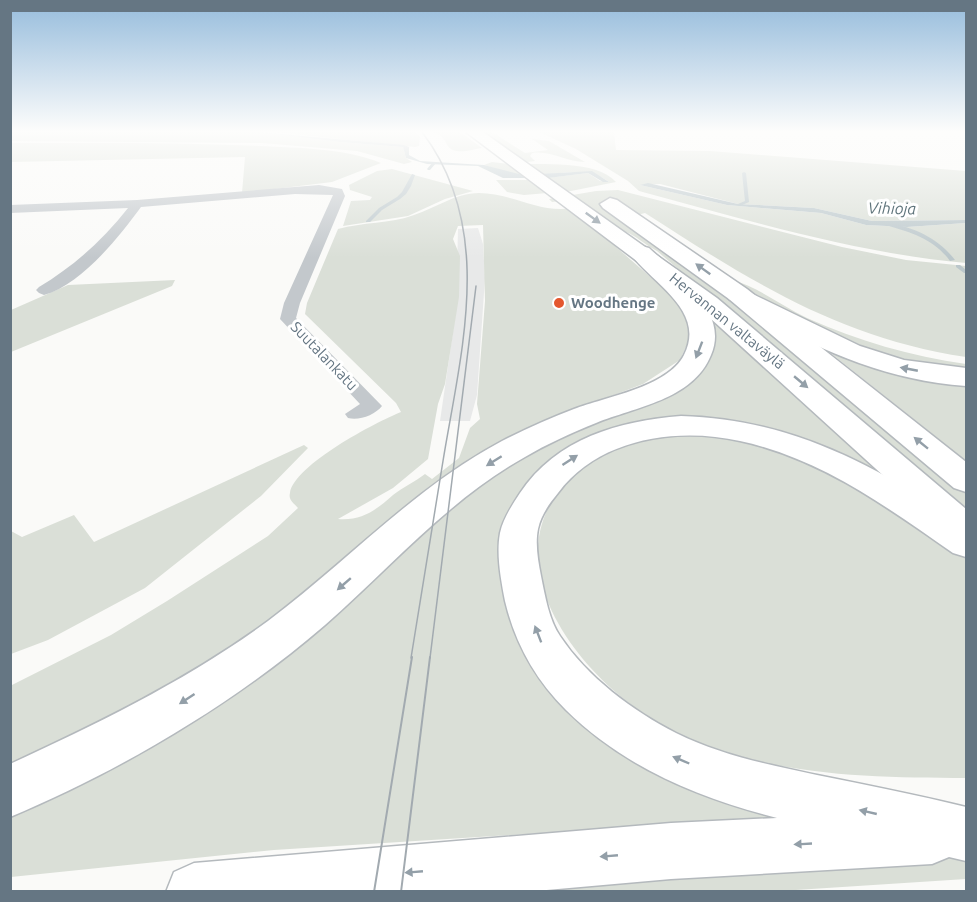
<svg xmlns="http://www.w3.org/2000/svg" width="977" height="902" viewBox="0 0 977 902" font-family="Ubuntu,sans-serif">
  <rect width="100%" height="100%" fill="#fafaf8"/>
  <!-- built -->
  <path fill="#e8e9e9" d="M 478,228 L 483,244 L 485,278 L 477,395 L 470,421 L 440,421 L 456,311 L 458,229 Z"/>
  <!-- green -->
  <path fill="#dadfd7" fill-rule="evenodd" d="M 11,132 L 258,132 L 340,142 L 403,147 L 406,158 L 412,162 L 404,164 L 357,151 L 262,143 L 11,141 Z
    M 275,132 L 416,132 L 420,137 L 419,146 L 415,147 Z
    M 433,132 L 460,132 L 482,148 C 473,149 455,156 448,146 C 443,138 442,135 433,132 Z
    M 482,132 L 492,132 L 525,153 L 548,150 L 532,139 L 549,141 L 585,162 C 566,162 551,150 532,153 L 530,156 L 535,161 L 527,162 Z
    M 539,132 L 614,132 L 616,150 L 710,151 L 966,171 L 966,220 L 872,221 L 814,208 L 738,204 L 660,184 L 640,185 L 727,205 L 821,213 L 866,225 L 907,227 L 966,223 L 966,263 C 855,253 747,220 639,191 L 628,181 L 576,149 Z
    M 10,143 C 93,143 176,142 259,146 C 299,148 344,148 381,163 L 332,182 L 242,193 L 245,157 L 11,162 Z
    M 492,162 C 526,168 592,156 616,182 L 571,191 L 524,195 L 507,192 L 496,180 L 530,180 L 588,173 L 600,181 L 609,182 C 586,163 554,177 526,175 C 512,175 498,169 484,165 Z
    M 392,169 L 473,191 L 445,199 L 408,216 L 343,226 L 351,201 L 370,200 L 372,197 L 350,190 L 349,185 L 377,171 Z
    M 618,190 L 842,247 L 906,260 L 966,266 L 966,357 C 839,338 751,281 645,213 L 637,215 L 658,245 L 752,316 L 966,493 L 966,513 L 657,251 C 633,238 629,225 599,232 L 679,302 L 690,326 L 690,338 L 680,360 L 643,384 L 585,406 L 324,583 L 215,662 L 11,769 L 10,686 L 111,635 L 167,601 L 268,536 L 298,508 C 294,503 288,500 290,493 C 294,465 376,422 401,412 L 396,403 L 305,314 L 307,303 L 338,229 C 362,222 390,224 414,215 C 436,208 455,193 479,193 C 512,193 540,214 573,208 L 572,200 L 552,202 L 549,199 L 596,191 ZM 483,225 L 485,301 L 477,404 L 480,419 L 470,428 L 459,458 L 432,479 L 425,474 C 415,482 403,487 393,495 C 376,510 362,521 338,519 L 393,488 L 428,459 L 438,404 L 445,384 L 459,297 L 460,256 L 453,239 L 458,226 Z
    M 175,280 L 172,286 L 11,352 L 11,310 L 68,285 Z
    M 732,280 C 758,287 782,306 807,318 C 858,341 911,356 966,364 L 966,371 L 880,357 L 781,309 Z
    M 711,320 L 900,484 C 797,427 672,384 563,451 C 546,461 517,489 513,508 C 511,518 513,530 513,540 C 512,568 512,595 511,623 L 779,818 L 274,850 L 11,877 L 11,810 L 459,499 L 523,452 L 704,365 L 715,344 Z
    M 818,343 L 946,379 L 966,381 L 966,461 Z
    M 694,433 L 769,444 L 909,513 L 966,558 L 966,778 C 864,778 754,776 662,725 C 586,683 495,574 560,489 C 575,470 599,452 622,445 C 646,437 669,436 694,433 Z
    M 304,445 L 308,448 L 261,496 L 145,588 L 48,640 L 11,654 L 11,531 L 22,537 L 74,515 L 94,542 Z
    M 966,855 L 966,879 L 765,892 L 426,892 Z"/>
  <!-- water -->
  <path fill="#bbc7cb" d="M 258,132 L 404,145 L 409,147 L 409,155 L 420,161 L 484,165 L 523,175 L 592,171 L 609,182 L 603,182 L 588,173 L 548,178 L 503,178 L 478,166 L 427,164 L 406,158 L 403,147 L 340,142 Z
    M 648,183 L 738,204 L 814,208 L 872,221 L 966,220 L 966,223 L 907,227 L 866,225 L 821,213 L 727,205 L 640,185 Z"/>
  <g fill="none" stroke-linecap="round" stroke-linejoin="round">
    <!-- stream -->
    <path fill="#bbc7cb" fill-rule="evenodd" d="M 433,162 L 436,163 L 430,170 L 428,170 L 427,169 Z
      M 744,172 L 746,173 L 749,202 L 740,206 L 738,206 L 738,204 L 745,201 L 742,173 Z
      M 412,174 L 415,175 L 411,186 L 406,194 L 400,199 L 382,210 L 370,222 L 366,222 L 366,221 L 379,208 L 397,197 L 402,192 Z
      M 889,224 C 914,226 940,240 955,260 L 950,261 C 935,240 913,233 889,226 Z
      M 956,265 L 960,265 L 966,270 L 966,273 L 964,273 L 956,267 Z"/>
    <!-- trunk casing -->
    <g stroke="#b4b9bd" stroke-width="3">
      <path id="trunk" d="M 466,132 L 483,132 L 717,298 L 966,509 L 966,543 L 953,539 L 699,308 Z
        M 610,198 L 617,200 L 747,289 L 966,462 L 966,492 L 954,488 L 729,299 L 603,208 L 600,204 Z"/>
    </g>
    <!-- motorway casing -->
    <g stroke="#b4b9bd" stroke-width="3">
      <path id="motorway" d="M 641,246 L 649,248 C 677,274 730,311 711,355 C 693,400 635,407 596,423 C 571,433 547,444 525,457 C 448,500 390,568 325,625 C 235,703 120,771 10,817 L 10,764 C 99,723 189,679 268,621 C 347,562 415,487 502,441 C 526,429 550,418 574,409 C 605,397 668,387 684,355 C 707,310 651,283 630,253 L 633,248 Z
        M 738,287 L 860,346 L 904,360 L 966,368 L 966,386 C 878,380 804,343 729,299 L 726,294 L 729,289 Z
        M 681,416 C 793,419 875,466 966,525 L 966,557 L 953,553 C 887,507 820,458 740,441 C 677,427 599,438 558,493 C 549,504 541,515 538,529 C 535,544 538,561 541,576 C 545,596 549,620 560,636 C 587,677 633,711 676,733 C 720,755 770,765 817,775 C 867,785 917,795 966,807 L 966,861 L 949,857 L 932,864 L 671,879 L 524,892 L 166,892 L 174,872 L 194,863 L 671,823 L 777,818 C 699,798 625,768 566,710 C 535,679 515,643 505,601 C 501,580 496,554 500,533 C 503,519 512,505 520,493 C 557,438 619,421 681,416 Z"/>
    </g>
    <!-- minor -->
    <path fill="#c3c8cc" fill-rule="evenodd" d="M 319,185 L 342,189 L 345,196 L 300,303 L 296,318 L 382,406 C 375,415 359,421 348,418 L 345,414 L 360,404 L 280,319 L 284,303 L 333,195 L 295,194 L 141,207 C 119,237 81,285 44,295 L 39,293 L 36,290 L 39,287 C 74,266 103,240 128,208 L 10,213 L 10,205 L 137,200 Z"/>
    <!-- trunk -->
    <use href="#trunk" fill="#fff" fill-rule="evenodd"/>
    <!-- motorway -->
    <use href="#motorway" fill="#fff" fill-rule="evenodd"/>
    <!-- tram-far1 -->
    <path stroke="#a2aab0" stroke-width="1.5" d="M 411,658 C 422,593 432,527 443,461 C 461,351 496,229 422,132
      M 430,658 L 476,286"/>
    <!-- tram -->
    <path stroke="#a2aab0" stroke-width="2" d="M 374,892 L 412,657
      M 401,892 L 430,657"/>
  </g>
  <!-- one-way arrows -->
  <defs><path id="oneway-solid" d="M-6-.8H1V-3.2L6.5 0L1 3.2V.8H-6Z" transform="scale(1.5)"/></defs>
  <g fill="#939fa8">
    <use href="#oneway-solid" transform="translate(593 218) rotate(36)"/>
    <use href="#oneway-solid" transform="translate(703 269) rotate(-144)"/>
    <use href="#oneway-solid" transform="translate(699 350) rotate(111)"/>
    <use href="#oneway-solid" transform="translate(909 369) rotate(-169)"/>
    <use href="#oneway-solid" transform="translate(801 382) rotate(40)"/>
    <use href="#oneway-solid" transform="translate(921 443) rotate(-141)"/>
    <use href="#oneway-solid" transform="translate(570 460) rotate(-33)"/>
    <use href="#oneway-solid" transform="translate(494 461) rotate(148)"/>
    <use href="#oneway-solid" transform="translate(344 584) rotate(139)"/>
    <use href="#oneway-solid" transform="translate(538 634) rotate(-111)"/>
    <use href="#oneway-solid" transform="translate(187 699) rotate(147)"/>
    <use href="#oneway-solid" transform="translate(681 760) rotate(-157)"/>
    <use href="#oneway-solid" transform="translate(868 812) rotate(-167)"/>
    <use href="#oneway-solid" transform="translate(803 844) rotate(177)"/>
    <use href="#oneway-solid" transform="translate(609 856) rotate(175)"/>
    <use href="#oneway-solid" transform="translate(414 872) rotate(175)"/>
  </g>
  <!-- sky -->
  <linearGradient id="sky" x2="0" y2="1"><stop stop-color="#96bcdc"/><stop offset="0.51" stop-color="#fdfdfc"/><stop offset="1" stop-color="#fdfdfc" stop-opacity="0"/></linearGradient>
  <rect width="977" height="258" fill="url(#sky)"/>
  <!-- markers -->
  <circle fill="#e4572e" stroke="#fff" stroke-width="2" cx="559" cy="303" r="6"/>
  <g text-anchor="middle" stroke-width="6" stroke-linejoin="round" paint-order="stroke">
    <!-- far-poi labels -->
    <g font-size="15" font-weight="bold" fill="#657683" stroke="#fff" text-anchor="start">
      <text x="571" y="308">Woodhenge</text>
    </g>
    <!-- far-street labels -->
    <g font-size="15" fill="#657683" stroke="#fff">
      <text transform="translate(727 321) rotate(39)" y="5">Hervannan valtaväylä</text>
      <text transform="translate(324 356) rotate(46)" y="5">Suutalankatu</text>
    </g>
    <!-- far-water labels -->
    <g font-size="16" font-style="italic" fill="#60757c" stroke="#fff">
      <text transform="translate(892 208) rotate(1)" y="6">Vihioja</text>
    </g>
  </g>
  <!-- border -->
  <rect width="977" height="902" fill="none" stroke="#657683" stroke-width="24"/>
</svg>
